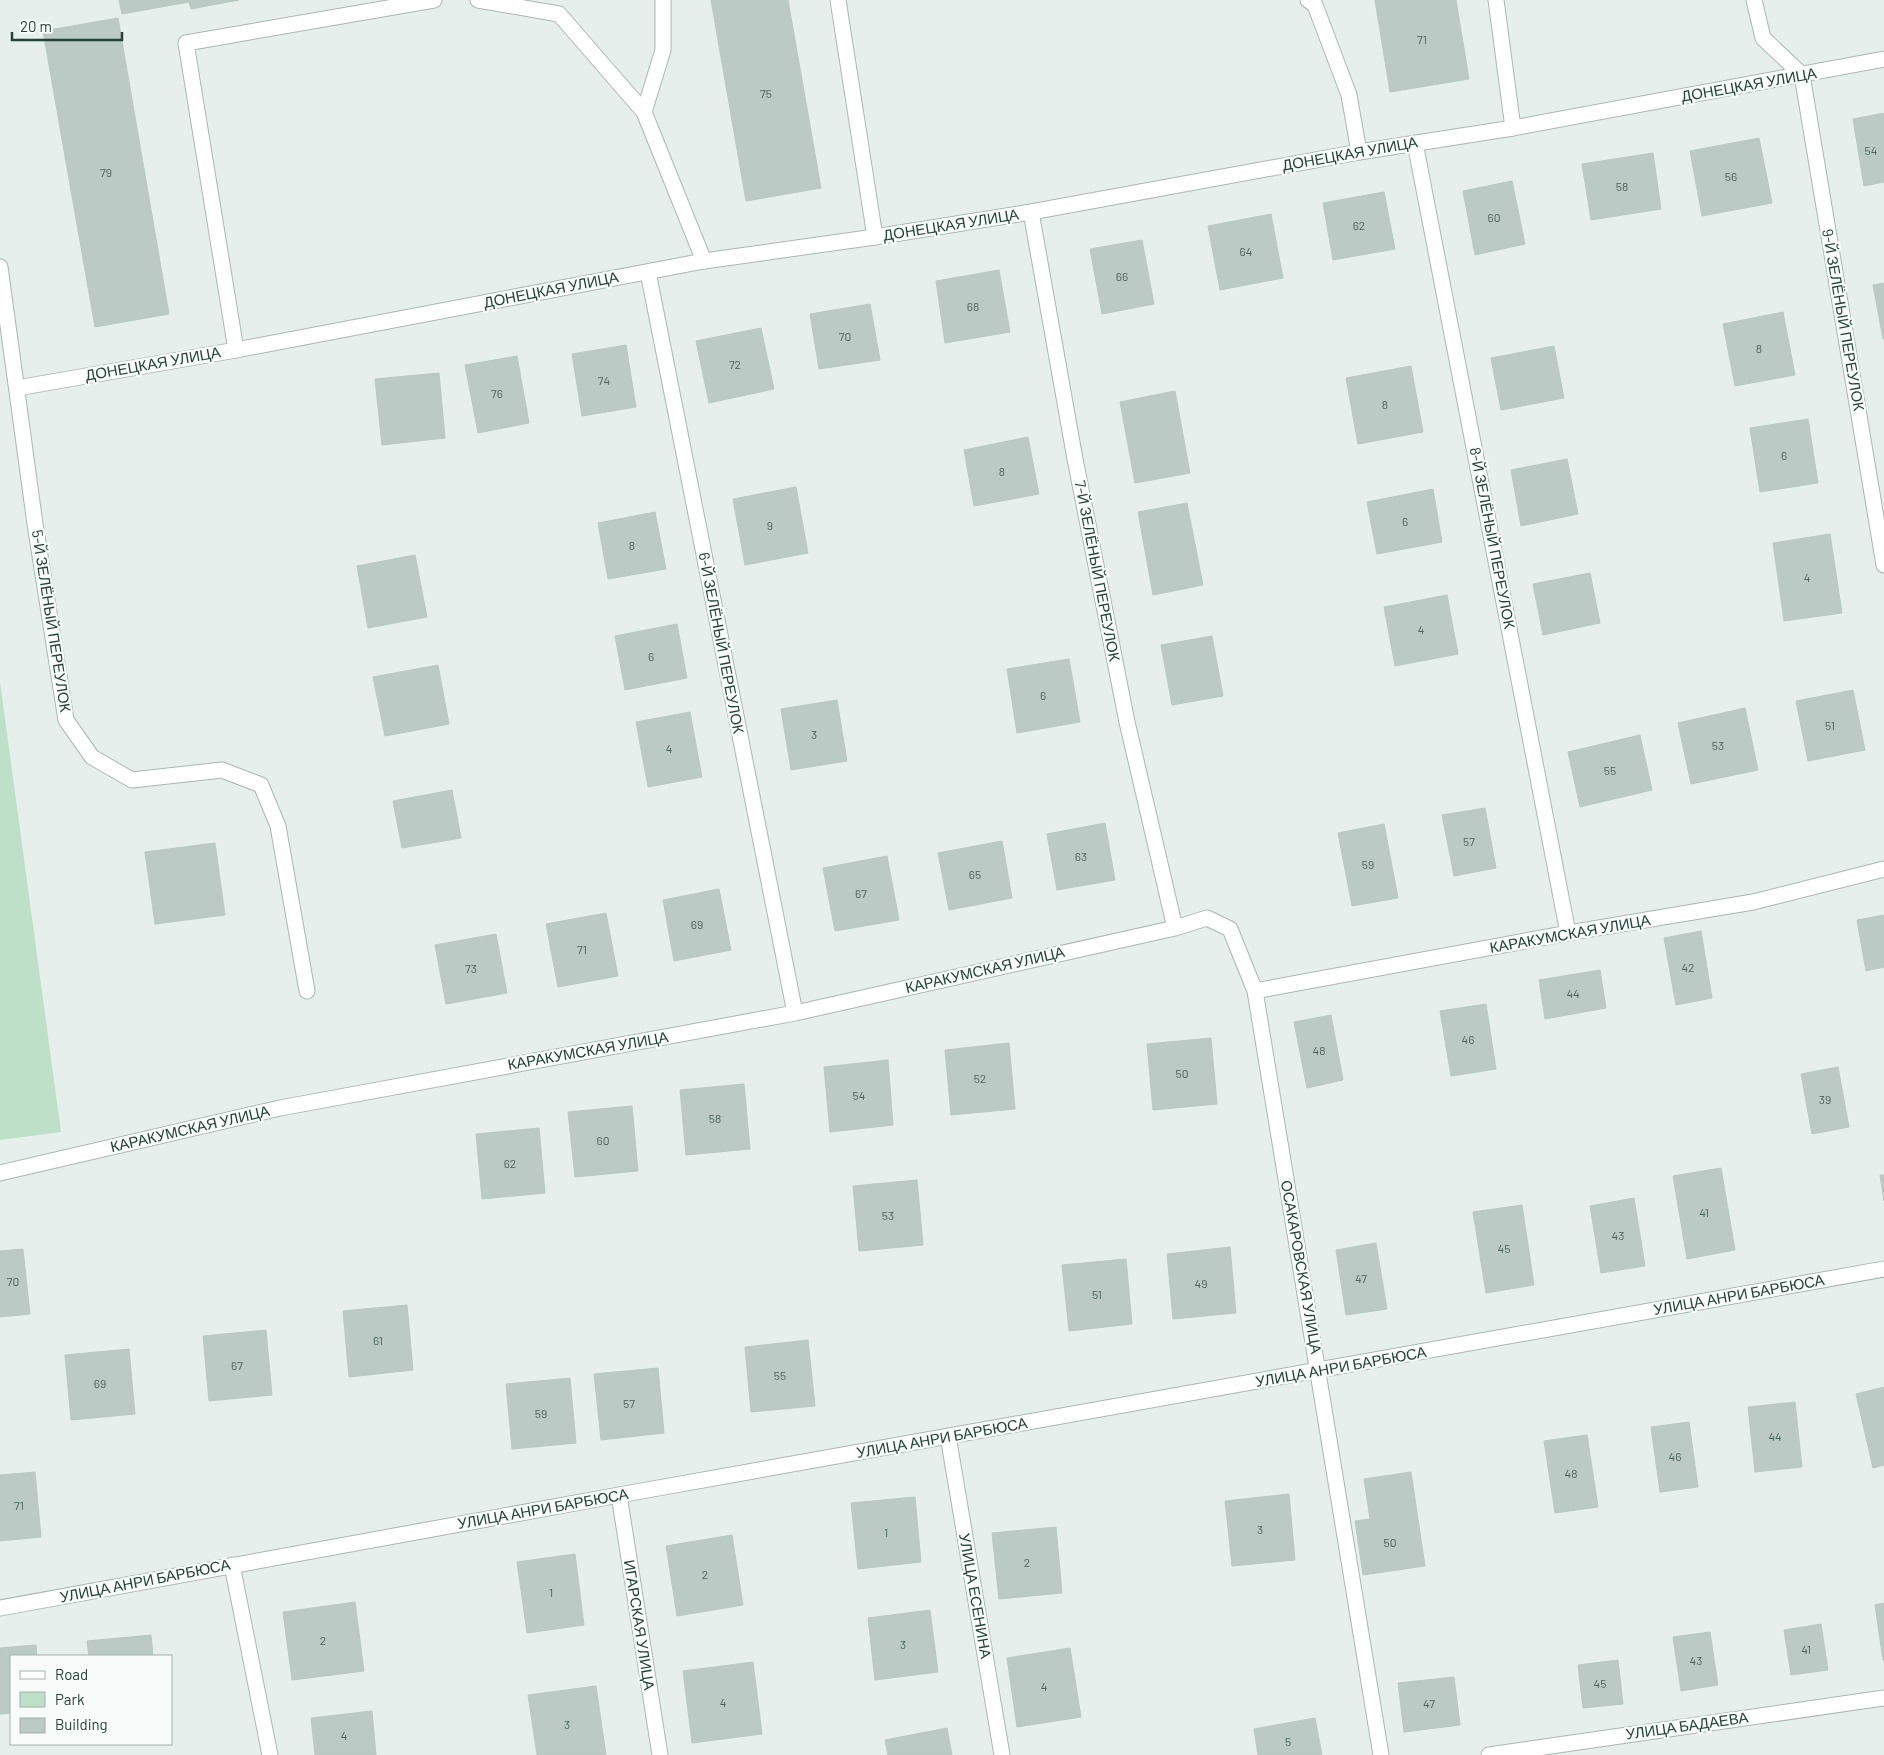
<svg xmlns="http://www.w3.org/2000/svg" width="1884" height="1755" viewBox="0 0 1884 1755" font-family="Barlow,sans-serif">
  <rect width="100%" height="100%" fill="#e6efeb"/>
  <!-- green -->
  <path fill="#bfe0c8" d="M 0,682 L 61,1132 L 0,1140 Z"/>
  <!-- building -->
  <path fill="#bbcac4" stroke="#b8c9c2" d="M 119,0 L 239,0 L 191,9 L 189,2 L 122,14 Z
    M 711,0 L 788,0 L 821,188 L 746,201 Z
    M 1375,0 L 1456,0 L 1469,79 L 1390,92 Z
    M 118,18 L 169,314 L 95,327 L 43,31 Z
    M 1884,113 L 1884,182 L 1864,186 L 1853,119 Z
    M 1759,138 L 1772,203 L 1702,216 L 1690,151 Z
    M 1653,153 L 1661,209 L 1591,220 L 1582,164 Z
    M 1512,181 L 1525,244 L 1475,255 L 1463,191 Z
    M 1384,192 L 1395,249 L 1333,260 L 1323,203 Z
    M 1271,214 L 1283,278 L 1220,290 L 1208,226 Z
    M 1142,240 L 1154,304 L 1102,314 L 1090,249 Z
    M 999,270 L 1010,332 L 945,343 L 936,281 Z
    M 1884,283 L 1884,339 L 1883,339 L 1873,285 Z
    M 870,304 L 880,360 L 819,369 L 810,314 Z
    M 1783,312 L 1795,375 L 1735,386 L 1723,324 Z
    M 761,328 L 774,389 L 709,403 L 696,341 Z
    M 626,345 L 636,407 L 582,416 L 572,354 Z
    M 1554,346 L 1564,398 L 1501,410 L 1491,358 Z
    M 517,356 L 529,423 L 478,433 L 465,365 Z
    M 1411,366 L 1423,432 L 1358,444 L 1346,378 Z
    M 439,373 L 445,438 L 382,445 L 375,379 Z
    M 1175,391 L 1190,473 L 1135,483 L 1120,402 Z
    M 1808,419 L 1818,483 L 1760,492 L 1750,428 Z
    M 1028,437 L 1039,494 L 974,506 L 964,450 Z
    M 1567,459 L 1578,514 L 1521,526 L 1511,470 Z
    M 796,487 L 808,553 L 745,565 L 733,499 Z
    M 1433,489 L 1442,542 L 1377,554 L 1367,502 Z
    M 1187,503 L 1203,585 L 1153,595 L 1138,512 Z
    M 655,512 L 666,569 L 608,579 L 598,523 Z
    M 1830,534 L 1842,613 L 1784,621 L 1773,543 Z
    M 415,555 L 427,617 L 368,628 L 357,566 Z
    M 1590,573 L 1600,623 L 1543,635 L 1533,584 Z
    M 1447,595 L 1458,654 L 1395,666 L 1384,607 Z
    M 677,624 L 687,678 L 625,690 L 615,636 Z
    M 1212,636 L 1223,696 L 1172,705 L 1161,645 Z
    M 1069,659 L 1080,722 L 1017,733 L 1007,669 Z
    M 438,665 L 449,724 L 385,736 L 373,677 Z
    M 1853,690 L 1865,750 L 1808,761 L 1796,701 Z
    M 837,700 L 847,761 L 791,770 L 781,709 Z
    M 1745,708 L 1758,770 L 1691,784 L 1678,723 Z
    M 690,712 L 702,777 L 648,787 L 636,722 Z
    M 1640,735 L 1652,790 L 1580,807 L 1568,752 Z
    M 452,790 L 461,838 L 402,848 L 393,801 Z
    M 1485,808 L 1496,868 L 1454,876 L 1442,815 Z
    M 1105,823 L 1115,880 L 1057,890 L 1047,834 Z
    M 1384,824 L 1398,898 L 1352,906 L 1338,833 Z
    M 1002,841 L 1012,898 L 949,910 L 938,853 Z
    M 215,843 L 225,915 L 155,924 L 145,852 Z
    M 887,856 L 899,920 L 835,931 L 823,868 Z
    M 719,889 L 731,950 L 674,961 L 663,900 Z
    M 606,913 L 618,976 L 558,987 L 546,924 Z
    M 1884,915 L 1884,967 L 1866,971 L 1857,920 Z
    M 1701,931 L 1712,998 L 1676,1005 L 1664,938 Z
    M 496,934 L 507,993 L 446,1004 L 435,945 Z
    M 1600,970 L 1606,1008 L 1545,1019 L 1539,980 Z
    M 1486,1004 L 1496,1069 L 1451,1076 L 1440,1011 Z
    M 1331,1015 L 1343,1080 L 1307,1088 L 1294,1022 Z
    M 1211,1038 L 1217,1104 L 1153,1110 L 1147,1044 Z
    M 1009,1043 L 1015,1109 L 951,1115 L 945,1050 Z
    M 888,1060 L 893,1125 L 830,1132 L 824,1067 Z
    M 1838,1067 L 1849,1127 L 1812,1134 L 1801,1074 Z
    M 744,1084 L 750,1149 L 686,1155 L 680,1090 Z
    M 632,1106 L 638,1171 L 575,1177 L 568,1112 Z
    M 539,1128 L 545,1193 L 482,1199 L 476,1134 Z
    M 1721,1168 L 1735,1250 L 1687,1259 L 1673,1176 Z
    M 1880,1175 L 1884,1175 L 1884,1201 Z
    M 917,1180 L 923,1245 L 859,1251 L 853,1186 Z
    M 1634,1198 L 1645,1266 L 1601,1273 L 1590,1206 Z
    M 1522,1205 L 1534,1285 L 1486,1293 L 1473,1212 Z
    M 1376,1243 L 1387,1309 L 1346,1315 L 1336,1250 Z
    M 1230,1247 L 1236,1313 L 1173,1319 L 1167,1254 Z
    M 23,1249 L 30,1314 L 0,1317 L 0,1251 Z
    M 1126,1259 L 1132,1324 L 1069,1331 L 1062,1265 Z
    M 407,1305 L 413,1370 L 349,1377 L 343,1311 Z
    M 266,1330 L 272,1395 L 209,1401 L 203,1336 Z
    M 808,1340 L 815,1406 L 751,1412 L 745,1347 Z
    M 129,1349 L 135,1414 L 71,1420 L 65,1355 Z
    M 658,1368 L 664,1433 L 601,1440 L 594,1374 Z
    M 570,1378 L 576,1443 L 512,1449 L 506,1384 Z
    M 1884,1387 L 1884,1465 L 1873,1468 L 1856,1394 Z
    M 1795,1402 L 1802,1467 L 1755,1472 L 1748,1407 Z
    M 1689,1422 L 1698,1487 L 1660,1492 L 1651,1427 Z
    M 1587,1435 L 1598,1507 L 1555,1513 L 1544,1441 Z
    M 35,1472 L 41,1537 L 0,1541 L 0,1475 Z
    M 1411,1472 L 1425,1566 L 1363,1575 L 1355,1521 L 1370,1519 L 1364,1479 Z
    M 1289,1494 L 1295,1560 L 1232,1566 L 1225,1501 Z
    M 915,1497 L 921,1562 L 858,1569 L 851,1503 Z
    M 1056,1527 L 1062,1593 L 999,1599 L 992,1533 Z
    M 732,1535 L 743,1605 L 677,1616 L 666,1546 Z
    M 575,1554 L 584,1625 L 527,1633 L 517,1562 Z
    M 355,1602 L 364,1671 L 292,1680 L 283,1612 Z
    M 1884,1603 L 1884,1660 L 1883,1660 L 1875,1605 Z
    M 930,1610 L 938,1672 L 875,1680 L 868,1618 Z
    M 1821,1624 L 1828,1670 L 1791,1675 L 1784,1630 Z
    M 1710,1632 L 1718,1685 L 1681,1691 L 1673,1637 Z
    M 151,1635 L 153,1656 L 89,1656 L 87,1641 Z
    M 36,1645 L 37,1656 L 11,1656 L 11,1713 L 0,1714 L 0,1648 Z
    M 1070,1648 L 1081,1717 L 1017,1727 L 1007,1658 Z
    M 1618,1660 L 1623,1704 L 1583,1708 L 1578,1665 Z
    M 753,1662 L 762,1734 L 692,1743 L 683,1671 Z
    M 1454,1677 L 1460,1725 L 1404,1732 L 1398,1683 Z
    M 596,1686 L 606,1755 L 537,1755 L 528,1695 Z
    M 372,1711 L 376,1755 L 315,1755 L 311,1718 Z
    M 1315,1718 L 1322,1755 L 1258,1755 L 1254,1729 Z
    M 947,1728 L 952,1755 L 888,1755 L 885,1740 Z"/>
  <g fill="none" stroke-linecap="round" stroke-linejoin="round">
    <!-- lane casing -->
    <g stroke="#a8b8b2" stroke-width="17">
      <path id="lane" d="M 478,0 L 559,14 L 644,112 L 704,261
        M 838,0 L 875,237
        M 1308,0 L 1315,5 L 1349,95 L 1359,152
        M 1496,0 L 1513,128
        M 1754,0 L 1763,38 L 1802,75
        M 644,112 L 663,50 L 663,0
        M 236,350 L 186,43 L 434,0"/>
    </g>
    <!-- street casing -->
    <g stroke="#a8b8b2" stroke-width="17">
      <path id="street" d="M 1802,75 L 1884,565
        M 1415,143 L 1568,933
        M 1031,212 L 1075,459 L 1127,722 L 1175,928
        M 0,267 L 35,524 L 66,720 L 92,757 L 132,780 L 222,770 L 261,785 L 278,826 L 307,991
        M 648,272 L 795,1013
        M 17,388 L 236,350 L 704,261 L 875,237 L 1031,212 L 1359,152 L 1513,128 L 1884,59
        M 1255,991 L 1568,933 L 1753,902 L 1884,869
        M 0,1173 L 280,1108 L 795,1013 L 1175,928 L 1207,918 L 1230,929 L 1255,991 L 1381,1755
        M 948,1436 L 1002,1755
        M 619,1495 L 660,1755
        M 232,1565 L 270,1755
        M 0,1608 L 619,1495 L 1884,1269
        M 1489,1755 L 1884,1698"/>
    </g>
    <!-- lane -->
    <use href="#lane" stroke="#fff" stroke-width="15"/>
    <!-- street -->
    <use href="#street" stroke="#fff" stroke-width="15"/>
  </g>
  <g text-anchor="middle" stroke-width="4.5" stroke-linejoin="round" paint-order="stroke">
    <!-- number labels -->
    <g font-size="12" fill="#4a645c">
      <text x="1422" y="44">71</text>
      <text x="766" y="98">75</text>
      <text x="1871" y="155">54</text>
      <text x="106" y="177">79</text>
      <text x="1731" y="181">56</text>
      <text x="1622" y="191">58</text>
      <text x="1494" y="222">60</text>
      <text x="1359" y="230">62</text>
      <text x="1246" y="256">64</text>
      <text x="1122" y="281">66</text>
      <text x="973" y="311">68</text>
      <text x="845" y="341">70</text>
      <text x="1759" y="353">8</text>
      <text x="735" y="369">72</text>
      <text x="604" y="385">74</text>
      <text x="497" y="398">76</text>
      <text x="1385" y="409">8</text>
      <text x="1784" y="460">6</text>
      <text x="1002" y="476">8</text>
      <text x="1405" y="526">6</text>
      <text x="770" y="530">9</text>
      <text x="632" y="550">8</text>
      <text x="1807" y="582">4</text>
      <text x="1421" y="634">4</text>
      <text x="651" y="661">6</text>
      <text x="1043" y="700">6</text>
      <text x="1830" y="730">51</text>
      <text x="814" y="739">3</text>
      <text x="1718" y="750">53</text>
      <text x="669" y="753">4</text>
      <text x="1610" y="775">55</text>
      <text x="1469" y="846">57</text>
      <text x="1081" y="861">63</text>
      <text x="1368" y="869">59</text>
      <text x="975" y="879">65</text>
      <text x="861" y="898">67</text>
      <text x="697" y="929">69</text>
      <text x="582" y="954">71</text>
      <text x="1688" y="972">42</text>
      <text x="471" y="973">73</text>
      <text x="1573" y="998">44</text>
      <text x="1468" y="1044">46</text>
      <text x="1319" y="1055">48</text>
      <text x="1182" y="1078">50</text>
      <text x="980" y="1083">52</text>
      <text x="859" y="1100">54</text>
      <text x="1825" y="1104">39</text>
      <text x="715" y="1123">58</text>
      <text x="603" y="1145">60</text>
      <text x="510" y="1168">62</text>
      <text x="1704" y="1217">41</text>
      <text x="888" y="1220">53</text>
      <text x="1618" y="1240">43</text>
      <text x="1504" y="1253">45</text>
      <text x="1361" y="1283">47</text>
      <text x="13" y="1286">70</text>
      <text x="1201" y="1288">49</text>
      <text x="1097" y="1299">51</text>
      <text x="378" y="1345">61</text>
      <text x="237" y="1370">67</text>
      <text x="780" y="1380">55</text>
      <text x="100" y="1388">69</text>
      <text x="629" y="1408">57</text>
      <text x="541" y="1418">59</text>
      <text x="1775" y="1441">44</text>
      <text x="1675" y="1461">46</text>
      <text x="1571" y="1478">48</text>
      <text x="19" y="1510">71</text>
      <text x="1260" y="1534">3</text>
      <text x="886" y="1537">1</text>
      <text x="1390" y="1547">50</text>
      <text x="1027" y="1567">2</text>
      <text x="705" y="1579">2</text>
      <text x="551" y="1597">1</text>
      <text x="323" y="1645">2</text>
      <text x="903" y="1649">3</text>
      <text x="1806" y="1654">41</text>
      <text x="1696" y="1665">43</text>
      <text x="1600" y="1688">45</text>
      <text x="1044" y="1691">4</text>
      <text x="723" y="1707">4</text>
      <text x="1429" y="1708">47</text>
      <text x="567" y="1729">3</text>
      <text x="344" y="1740">4</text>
      <text x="1288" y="1746">5</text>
    </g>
    <!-- street labels -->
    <g font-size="15" fill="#24423a" stroke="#f7fbf9">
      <text transform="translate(1749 85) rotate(-10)" y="5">ДОНЕЦКАЯ УЛИЦА</text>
      <text transform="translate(1350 154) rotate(-10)" y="5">ДОНЕЦКАЯ УЛИЦА</text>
      <text transform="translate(951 225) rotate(-9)" y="5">ДОНЕЦКАЯ УЛИЦА</text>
      <text transform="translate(551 290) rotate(-11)" y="5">ДОНЕЦКАЯ УЛИЦА</text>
      <text transform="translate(1843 320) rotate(80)" y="5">9-Й ЗЕЛЁНЫЙ ПЕРЕУЛОК</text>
      <text transform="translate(153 364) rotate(-10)" y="5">ДОНЕЦКАЯ УЛИЦА</text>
      <text transform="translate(1492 538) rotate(79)" y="5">8-Й ЗЕЛЁНЫЙ ПЕРЕУЛОК</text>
      <text transform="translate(1097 571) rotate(79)" y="5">7-Й ЗЕЛЁНЫЙ ПЕРЕУЛОК</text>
      <text transform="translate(51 621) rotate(81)" y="5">5-Й ЗЕЛЁНЫЙ ПЕРЕУЛОК</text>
      <text transform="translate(721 643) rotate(79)" y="5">6-Й ЗЕЛЁНЫЙ ПЕРЕУЛОК</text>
      <text transform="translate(1570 934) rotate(-10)" y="5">КАРАКУМСКАЯ УЛИЦА</text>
      <text transform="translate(985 970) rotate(-13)" y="5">КАРАКУМСКАЯ УЛИЦА</text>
      <text transform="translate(588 1051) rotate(-10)" y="5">КАРАКУМСКАЯ УЛИЦА</text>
      <text transform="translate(190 1129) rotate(-13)" y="5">КАРАКУМСКАЯ УЛИЦА</text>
      <text transform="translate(1301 1267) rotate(80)" y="5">ОСАКАРОВСКАЯ УЛИЦА</text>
      <text transform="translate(1739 1295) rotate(-10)" y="5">УЛИЦА АНРИ БАРБЮСА</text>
      <text transform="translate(1341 1367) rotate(-10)" y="5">УЛИЦА АНРИ БАРБЮСА</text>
      <text transform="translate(942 1438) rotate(-10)" y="5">УЛИЦА АНРИ БАРБЮСА</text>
      <text transform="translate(543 1509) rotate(-10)" y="5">УЛИЦА АНРИ БАРБЮСА</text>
      <text transform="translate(145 1581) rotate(-11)" y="5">УЛИЦА АНРИ БАРБЮСА</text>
      <text transform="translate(975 1596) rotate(80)" y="5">УЛИЦА ЕСЕНИНА</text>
      <text transform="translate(639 1625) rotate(81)" y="5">ИГАРСКАЯ УЛИЦА</text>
      <text transform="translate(1687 1726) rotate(-8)" y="5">УЛИЦА БАДАЕВА</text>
    </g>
  </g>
  <!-- legend -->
  <rect x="10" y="1655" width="162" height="90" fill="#f7fbf9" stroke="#a3b1ad"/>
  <rect x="20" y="1671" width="25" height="8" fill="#ffffff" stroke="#a3b1ad"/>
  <text x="55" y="1680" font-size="15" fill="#24423a">Road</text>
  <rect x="20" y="1692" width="25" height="15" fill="#bfe0c8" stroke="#a3b1ad"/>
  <text x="55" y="1705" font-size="15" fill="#24423a">Park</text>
  <rect x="20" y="1718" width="25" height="15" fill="#bbcac4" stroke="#a3b1ad"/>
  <text x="55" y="1730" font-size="15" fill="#24423a">Building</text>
  <!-- scale -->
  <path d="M12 32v8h110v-8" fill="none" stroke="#24423a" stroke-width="2.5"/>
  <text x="20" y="32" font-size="15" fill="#24423a" stroke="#f7fbf9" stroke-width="4" paint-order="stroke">20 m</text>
</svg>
